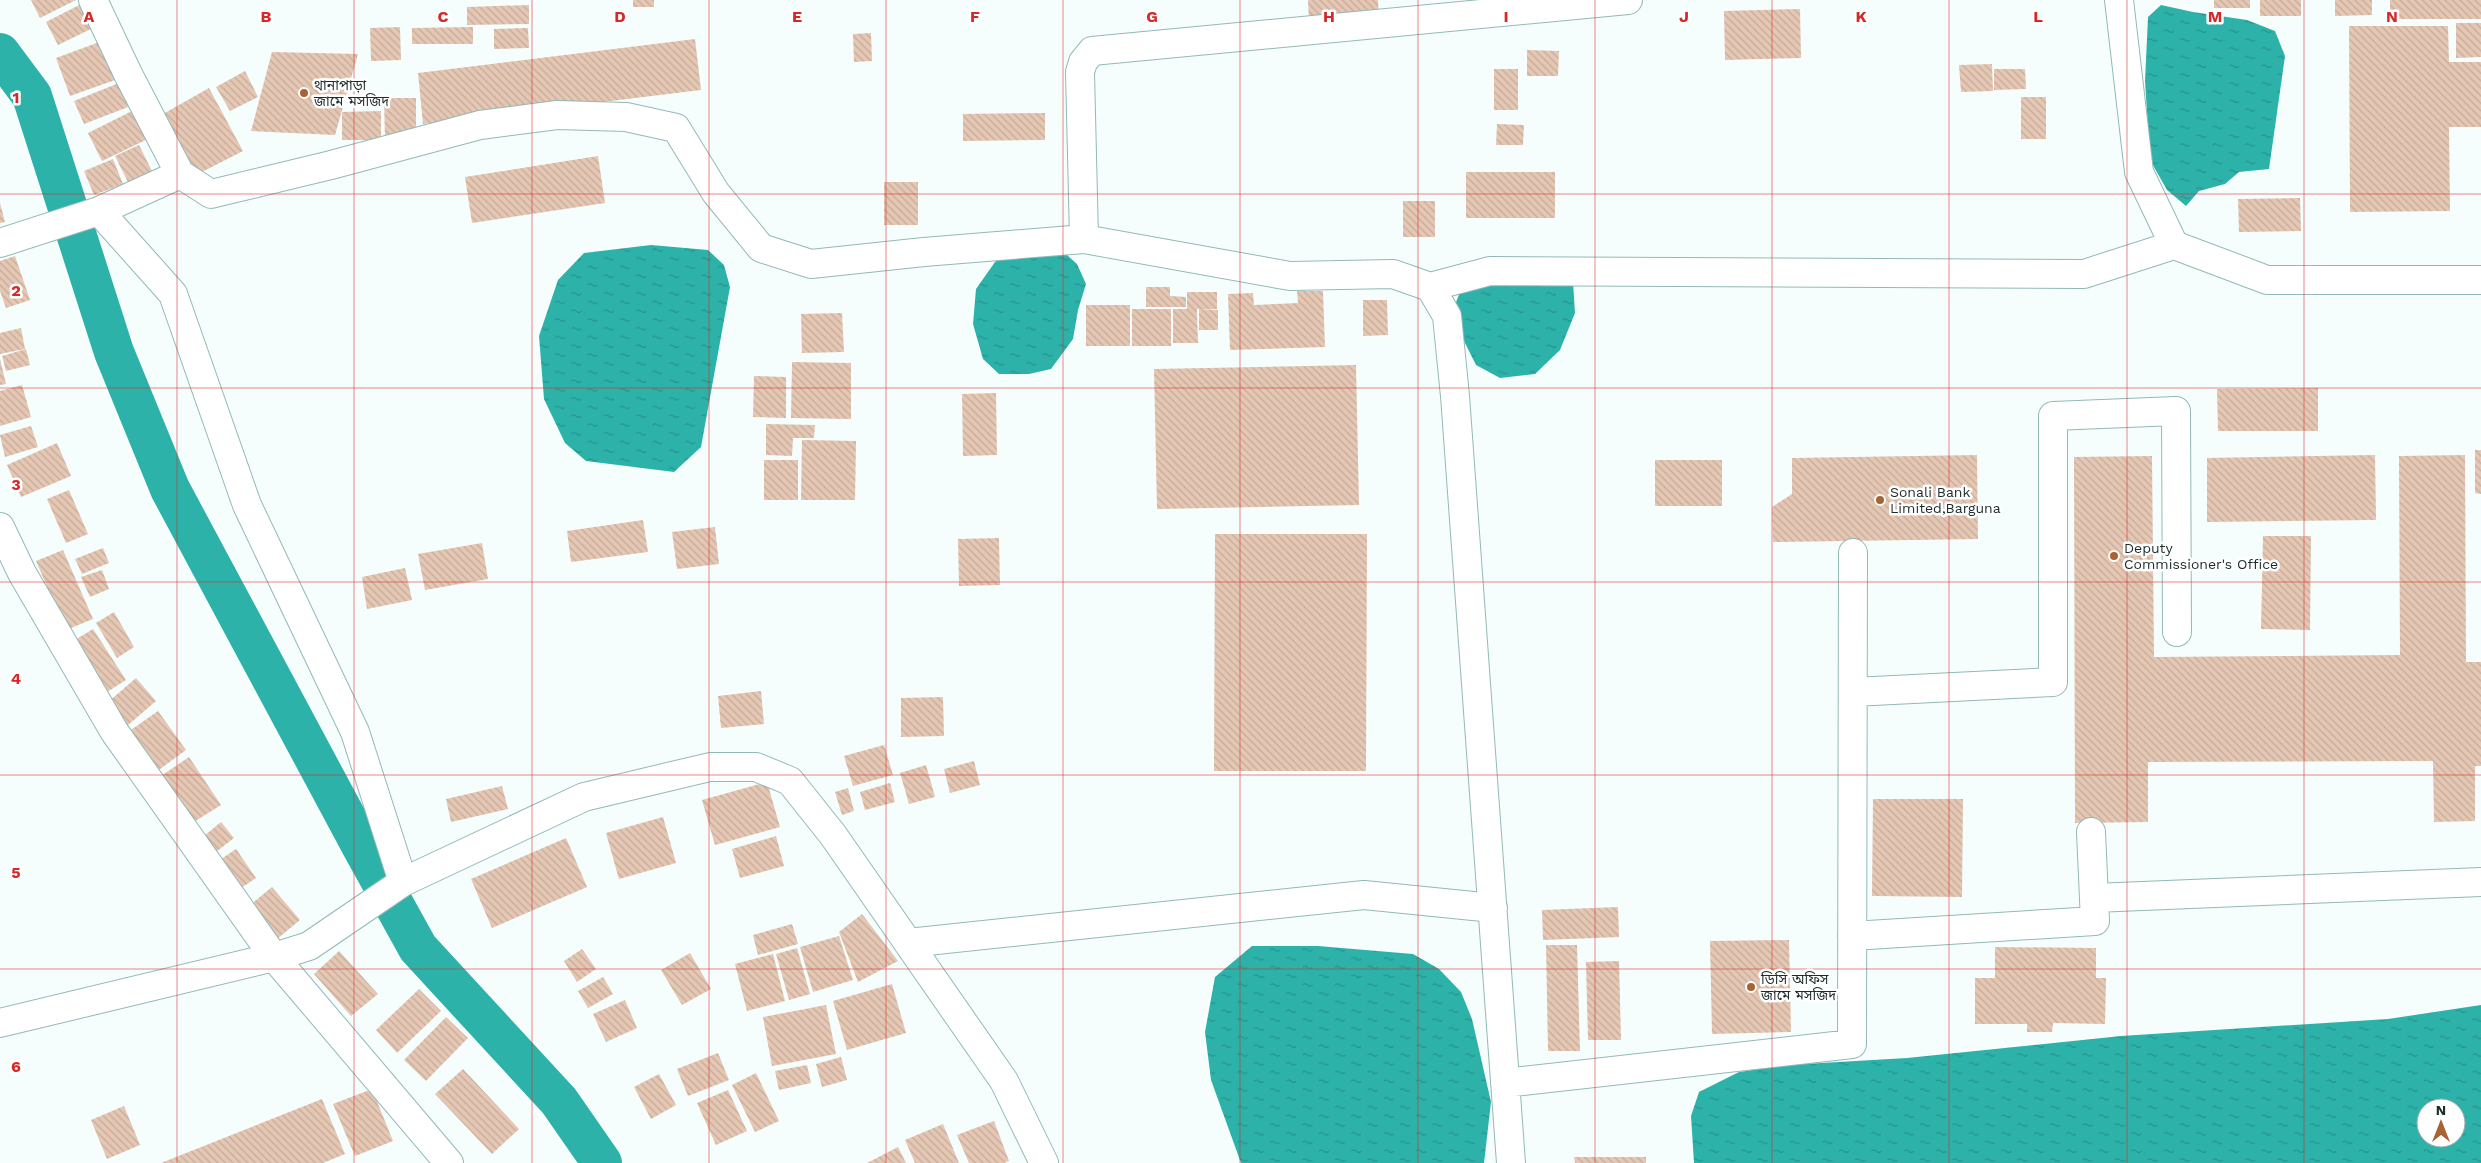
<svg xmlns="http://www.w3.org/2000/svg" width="2481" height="1163" viewBox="0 0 2481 1163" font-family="'Work Sans','Noto Sans Bengali',sans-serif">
  <defs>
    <pattern id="water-ripples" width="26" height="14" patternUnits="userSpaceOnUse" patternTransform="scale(1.25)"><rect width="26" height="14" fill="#2db2aa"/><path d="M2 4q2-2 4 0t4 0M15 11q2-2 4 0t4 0" fill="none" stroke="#26918b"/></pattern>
    <pattern id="building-back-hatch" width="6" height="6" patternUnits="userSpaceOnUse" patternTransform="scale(1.25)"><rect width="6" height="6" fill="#e5c7b4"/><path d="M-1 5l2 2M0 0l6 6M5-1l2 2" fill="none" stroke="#c4ab9b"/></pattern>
  </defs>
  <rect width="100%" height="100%" fill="#f6fefd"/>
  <!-- water -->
  <path fill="url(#water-ripples)" fill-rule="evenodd" d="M 2161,5 L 2193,12 L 2247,20 L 2275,31 L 2285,56 L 2269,169 L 2239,172 L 2225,184 L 2199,191 L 2186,206 L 2167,190 L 2150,160 L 2145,81 L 2148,17 Z
    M 651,245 L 708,250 L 724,265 L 730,287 L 701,447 L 674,472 L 586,461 L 565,443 L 544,399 L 539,336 L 558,280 L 584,253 Z
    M 1055,250 L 1067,255 L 1077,264 L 1086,284 L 1078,310 L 1073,339 L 1051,369 L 1029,374 L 999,374 L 983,359 L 973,324 L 976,289 L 995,262 L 1003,255 Z
    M 1467,275 L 1573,282 L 1575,313 L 1560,350 L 1535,374 L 1500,378 L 1476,365 L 1462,337 L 1454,307 Z
    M 1252,946 L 1318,946 L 1413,954 L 1439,969 L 1461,992 L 1472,1019 L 1491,1102 L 1484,1163 L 1241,1163 L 1211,1080 L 1205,1032 L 1215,977 Z
    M 2481,1005 L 2481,1163 L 1694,1163 L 1691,1116 L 1699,1092 L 1739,1072 L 1787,1065 L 1907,1058 L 2121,1036 L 2388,1019 ZM 2426,1108 L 2456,1108 L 2456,1138 L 2426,1138 Z"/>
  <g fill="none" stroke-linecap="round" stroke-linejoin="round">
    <!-- canal -->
    <path stroke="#2db2aa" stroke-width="40" d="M 0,53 L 32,96 L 114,352 L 170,489 L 362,847 L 418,948 L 559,1101 L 602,1163"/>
  </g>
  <!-- building -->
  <path fill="url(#building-back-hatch)" d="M 31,0 L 76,0 L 40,18 Z
    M 633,0 L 654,0 L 654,7 L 633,7 Z
    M 1308,0 L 1378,0 L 1379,20 L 1309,23 Z
    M 2214,0 L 2250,0 L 2250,8 L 2214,8 Z
    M 2260,0 L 2301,0 L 2301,16 L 2260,16 Z
    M 2335,0 L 2372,0 L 2372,15 L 2335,16 Z
    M 2390,0 L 2481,0 L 2481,19 L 2390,19 Z
    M 87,1 L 99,25 L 58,45 L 46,22 Z
    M 529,5 L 529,24 L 467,25 L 467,7 Z
    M 1800,9 L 1801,58 L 1725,60 L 1724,11 Z
    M 2456,23 L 2481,23 L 2481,57 L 2456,58 Z
    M 2349,26 L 2448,26 L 2449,62 L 2481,62 L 2481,127 L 2449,127 L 2450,211 L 2350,212 Z
    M 400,27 L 401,60 L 371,61 L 370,28 Z
    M 473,27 L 473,44 L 412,44 L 412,28 Z
    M 528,28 L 529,48 L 494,49 L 494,29 Z
    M 871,33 L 872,61 L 854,62 L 853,34 Z
    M 695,39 L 701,90 L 423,124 L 418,73 Z
    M 102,41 L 115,80 L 70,96 L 56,58 Z
    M 1527,50 L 1559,51 L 1558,76 L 1527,76 Z
    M 272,52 L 358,54 L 335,135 L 251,131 Z
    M 1992,64 L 1993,91 L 1961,92 L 1959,65 Z
    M 1494,69 L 1518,69 L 1518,110 L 1494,110 Z
    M 1994,69 L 2025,69 L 2026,89 L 1994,90 Z
    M 245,71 L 258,97 L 230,111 L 216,87 Z
    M 119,83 L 128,107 L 84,124 L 74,101 Z
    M 209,88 L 243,151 L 196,175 L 163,114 Z
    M 2021,97 L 2046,97 L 2046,139 L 2021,139 Z
    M 384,98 L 416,98 L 416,138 L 385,139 Z
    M 136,109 L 150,138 L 102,161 L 88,133 Z
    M 381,111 L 381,140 L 342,140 L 342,112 Z
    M 1045,113 L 1045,140 L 963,141 L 963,114 Z
    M 1497,124 L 1524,125 L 1523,145 L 1496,145 Z
    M 139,145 L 154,175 L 130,186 L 115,156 Z
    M 598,156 L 605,203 L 472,223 L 465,177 Z
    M 113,159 L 123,184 L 94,195 L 84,171 Z
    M 1466,172 L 1555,172 L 1555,218 L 1466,218 Z
    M 884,182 L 918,182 L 918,225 L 884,225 Z
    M 2300,198 L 2301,231 L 2239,232 L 2238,199 Z
    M 1403,201 L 1435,201 L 1435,237 L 1403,237 Z
    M 0,203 L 5,222 L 0,223 Z
    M 15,256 L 30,300 L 6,308 L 0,291 L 0,261 Z
    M 1146,287 L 1170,287 L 1170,296 L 1186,297 L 1186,307 L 1146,307 Z
    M 1297,291 L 1323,291 L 1325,347 L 1230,350 L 1228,294 L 1253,293 L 1254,305 L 1298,303 Z
    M 1187,292 L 1217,292 L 1217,309 L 1197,309 L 1198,343 L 1173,343 L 1173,309 L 1187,309 Z
    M 1363,300 L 1387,300 L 1388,335 L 1363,336 Z
    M 1086,305 L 1130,305 L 1130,346 L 1086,346 Z
    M 1132,309 L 1171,309 L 1171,346 L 1132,346 Z
    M 1199,309 L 1218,310 L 1218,330 L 1199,330 Z
    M 842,313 L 844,352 L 802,353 L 801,314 Z
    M 21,328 L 25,349 L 0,354 L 0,333 Z
    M 26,349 L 30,365 L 6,371 L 2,356 Z
    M 0,359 L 6,384 L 0,385 Z
    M 792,362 L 851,363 L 851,419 L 791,418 Z
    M 1356,365 L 1359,505 L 1157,509 L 1154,369 Z
    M 754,376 L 786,377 L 786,418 L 753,417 Z
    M 22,385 L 31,417 L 0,426 L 0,391 Z
    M 2318,388 L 2318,431 L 2218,431 L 2217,389 Z
    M 996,393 L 997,455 L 963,456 L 962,394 Z
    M 766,424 L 815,425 L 814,438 L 793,438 L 792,456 L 766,455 Z
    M 31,426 L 38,447 L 5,457 L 0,435 Z
    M 802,440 L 856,441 L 855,500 L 801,500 Z
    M 57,443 L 71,476 L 21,497 L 7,465 Z
    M 2475,450 L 2481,450 L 2481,494 L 2475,493 Z
    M 1977,455 L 1978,539 L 1773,542 L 1772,507 L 1792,494 L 1792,458 Z
    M 2375,455 L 2376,520 L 2207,522 L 2207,458 Z
    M 2465,455 L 2466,662 L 2481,662 L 2481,766 L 2475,766 L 2475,821 L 2434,822 L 2433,761 L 2148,762 L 2148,822 L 2075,823 L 2074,457 L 2152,456 L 2154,657 L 2400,655 L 2399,456 Z
    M 764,460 L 798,460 L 798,500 L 764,500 Z
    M 1655,460 L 1722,460 L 1722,506 L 1655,506 Z
    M 69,490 L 88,534 L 66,543 L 47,499 Z
    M 643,520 L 648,552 L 571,562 L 567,531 Z
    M 715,527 L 719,564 L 677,569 L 672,532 Z
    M 1215,534 L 1367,534 L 1366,771 L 1214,771 Z
    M 2263,536 L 2311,536 L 2310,630 L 2261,629 Z
    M 999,538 L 1000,585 L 959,586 L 958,539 Z
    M 482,543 L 488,579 L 425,590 L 418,554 Z
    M 103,548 L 109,563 L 82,574 L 75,559 Z
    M 63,550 L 93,619 L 66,630 L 36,561 Z
    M 405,568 L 412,600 L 367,609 L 362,577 Z
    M 102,570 L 109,589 L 90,597 L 81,577 Z
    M 114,612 L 134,647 L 117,658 L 96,623 Z
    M 93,629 L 126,680 L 104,694 L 70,643 Z
    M 136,678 L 156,701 L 127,726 L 107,703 Z
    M 761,691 L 764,724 L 721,728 L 718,696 Z
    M 943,697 L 944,736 L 901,737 L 901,698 Z
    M 158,711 L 186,750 L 156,772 L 128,732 Z
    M 884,745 L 893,775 L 853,786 L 844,756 Z
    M 189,757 L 221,805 L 189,825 L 158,778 Z
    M 974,761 L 980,785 L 950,793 L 944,769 Z
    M 926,765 L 935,797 L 909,804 L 900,773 Z
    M 767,782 L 780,827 L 715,845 L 702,800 Z
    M 890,783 L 895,802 L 865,810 L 860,792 Z
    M 502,786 L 508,809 L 451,822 L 446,799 Z
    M 848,788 L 854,811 L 842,815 L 835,792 Z
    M 1873,799 L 1963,799 L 1962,897 L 1872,896 Z
    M 663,817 L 676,863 L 619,879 L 606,833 Z
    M 221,822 L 234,838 L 216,852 L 204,836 Z
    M 776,836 L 784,866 L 740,878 L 732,849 Z
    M 566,838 L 587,887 L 492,928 L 471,879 Z
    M 236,849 L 256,878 L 238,890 L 218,861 Z
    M 272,887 L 300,920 L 277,939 L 249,906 Z
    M 1618,907 L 1619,937 L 1543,940 L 1542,910 Z
    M 862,914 L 898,961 L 858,982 L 839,932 Z
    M 792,924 L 798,944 L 758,955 L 753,935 Z
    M 839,936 L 853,980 L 813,992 L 800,947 Z
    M 1789,940 L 1791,1032 L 1712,1034 L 1710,941 Z
    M 1546,945 L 1577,945 L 1580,1051 L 1548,1051 Z
    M 1995,947 L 2096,948 L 2096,978 L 2106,978 L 2105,1024 L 2053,1023 L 2052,1032 L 2027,1032 L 2027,1024 L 1975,1024 L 1975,978 L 1995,978 Z
    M 797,948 L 810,994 L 789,1000 L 776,954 Z
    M 582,949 L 596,969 L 577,982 L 564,961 Z
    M 339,951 L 378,994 L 351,1016 L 314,974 Z
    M 690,953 L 711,989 L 682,1005 L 661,970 Z
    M 773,954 L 785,1001 L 747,1011 L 735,964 Z
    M 1619,961 L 1621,1040 L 1588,1040 L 1586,962 Z
    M 603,977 L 613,994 L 588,1008 L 578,991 Z
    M 892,984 L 906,1033 L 847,1050 L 833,1001 Z
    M 419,989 L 441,1011 L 397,1053 L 376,1030 Z
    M 625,1000 L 637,1028 L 606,1042 L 593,1014 Z
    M 826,1005 L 836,1054 L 772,1066 L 763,1017 Z
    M 446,1017 L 468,1038 L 426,1081 L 404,1060 Z
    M 718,1053 L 729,1080 L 688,1096 L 677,1069 Z
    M 841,1057 L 847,1080 L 822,1087 L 816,1064 Z
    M 807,1065 L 811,1083 L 779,1090 L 775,1071 Z
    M 463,1069 L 519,1129 L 492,1154 L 435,1094 Z
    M 756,1073 L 779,1121 L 755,1132 L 732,1085 Z
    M 659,1074 L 676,1105 L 651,1119 L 634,1087 Z
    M 372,1089 L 393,1141 L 355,1156 L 333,1104 Z
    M 728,1090 L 747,1131 L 716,1145 L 697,1103 Z
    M 322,1099 L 345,1154 L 323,1163 L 161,1163 Z
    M 124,1106 L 140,1145 L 107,1159 L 91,1120 Z
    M 994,1121 L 1009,1161 L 1004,1163 L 969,1163 L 957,1135 Z
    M 943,1124 L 959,1163 L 915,1163 L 905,1140 Z
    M 898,1147 L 906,1163 L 867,1163 Z
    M 1574,1157 L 1646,1157 L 1646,1163 L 1575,1163 Z"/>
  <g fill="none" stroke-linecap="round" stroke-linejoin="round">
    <!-- minor casing -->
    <g stroke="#92b9b6" stroke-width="30">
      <path id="minor" d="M 93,0 L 128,74 L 180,174 L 211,194 L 331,165 L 480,125 L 557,115 L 626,117 L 676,128 L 716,193 L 761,248 L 811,264 L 924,252 L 1084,239 L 1290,276 L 1393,274 L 1430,287 L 1447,316 L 1455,396 L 1511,1163
        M 2119,0 L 2139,172 L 2174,245 L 2267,280 L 2481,280
        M 99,211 L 173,294 L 247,505 L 355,732 L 403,882
        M 1084,239 L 1080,72 L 1083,62 L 1092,51 L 1628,0
        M 0,243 L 99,211 L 180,174
        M 1430,287 L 1490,271 L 2084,274 L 2174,245
        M 0,527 L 22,573 L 114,731 L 274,957 L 449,1163
        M 1853,692 L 2053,682 L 2053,416 L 2176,411 L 2177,632
        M 2094,898 L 2481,882
        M 1852,936 L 2095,921 L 2091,832
        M 908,943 L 1364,895 L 1493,908
        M 0,1023 L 274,957 L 309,946 L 403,882 L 584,797 L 710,767 L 756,767 L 790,781 L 833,835 L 1004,1081 L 1044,1163
        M 1505,1083 L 1852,1044 L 1853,553"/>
    </g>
    <!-- minor -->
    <use href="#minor" stroke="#fff" stroke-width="28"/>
  </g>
  <!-- grid -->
  <path fill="none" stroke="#d62828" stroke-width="1" stroke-opacity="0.55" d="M 177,0 L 177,1163M 354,0 L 354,1163M 532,0 L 532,1163M 709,0 L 709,1163M 886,0 L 886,1163M 1063,0 L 1063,1163M 1240,0 L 1240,1163M 1418,0 L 1418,1163M 1595,0 L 1595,1163M 1772,0 L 1772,1163M 1949,0 L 1949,1163M 2127,0 L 2127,1163M 2304,0 L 2304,1163M 0,194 L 2481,194M 0,388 L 2481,388M 0,582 L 2481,582M 0,775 L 2481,775M 0,969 L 2481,969"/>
  <!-- markers -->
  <g fill="#a76333" stroke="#fff" stroke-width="2">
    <circle cx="304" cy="93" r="5"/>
    <circle cx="1880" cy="500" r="5"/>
    <circle cx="2114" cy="556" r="5"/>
    <circle cx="1751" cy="987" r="5"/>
  </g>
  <g text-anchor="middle" stroke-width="5" stroke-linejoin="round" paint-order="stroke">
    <!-- poi labels -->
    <g font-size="14" fill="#1c2c2a" stroke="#fff" text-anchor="start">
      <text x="314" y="90">থানাপাড়া<tspan x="314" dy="16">জামে মসজিদ</tspan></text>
      <text x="1890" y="497">Sonali Bank<tspan x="1890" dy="16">Limited,Barguna</tspan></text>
      <text x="2124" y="553">Deputy<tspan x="2124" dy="16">Commissioner's Office</tspan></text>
      <text x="1761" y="984">ডিসি অফিস<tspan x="1761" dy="16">জামে মসজিদ</tspan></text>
    </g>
  </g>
  <g font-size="16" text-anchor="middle" font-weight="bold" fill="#d62828" stroke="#fff" stroke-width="5" stroke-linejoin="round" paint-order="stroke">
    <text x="89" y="22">A</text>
    <text x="266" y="22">B</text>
    <text x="443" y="22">C</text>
    <text x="620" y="22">D</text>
    <text x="797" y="22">E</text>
    <text x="975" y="22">F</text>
    <text x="1152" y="22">G</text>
    <text x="1329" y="22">H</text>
    <text x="1506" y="22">I</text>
    <text x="1684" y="22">J</text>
    <text x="1861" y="22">K</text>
    <text x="2038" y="22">L</text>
    <text x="2215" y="22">M</text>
    <text x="2392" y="22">N</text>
    <text x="16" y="103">1</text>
    <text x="16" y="296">2</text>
    <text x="16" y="490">3</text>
    <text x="16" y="684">4</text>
    <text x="16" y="878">5</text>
    <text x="16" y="1072">6</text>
  </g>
  <!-- north arrow -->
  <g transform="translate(2441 1123)"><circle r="24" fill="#ffffff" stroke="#a4abaa"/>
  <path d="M0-4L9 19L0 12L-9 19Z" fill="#a76333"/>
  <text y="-8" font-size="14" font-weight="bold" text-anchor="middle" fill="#1c2c2a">N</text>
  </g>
</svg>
